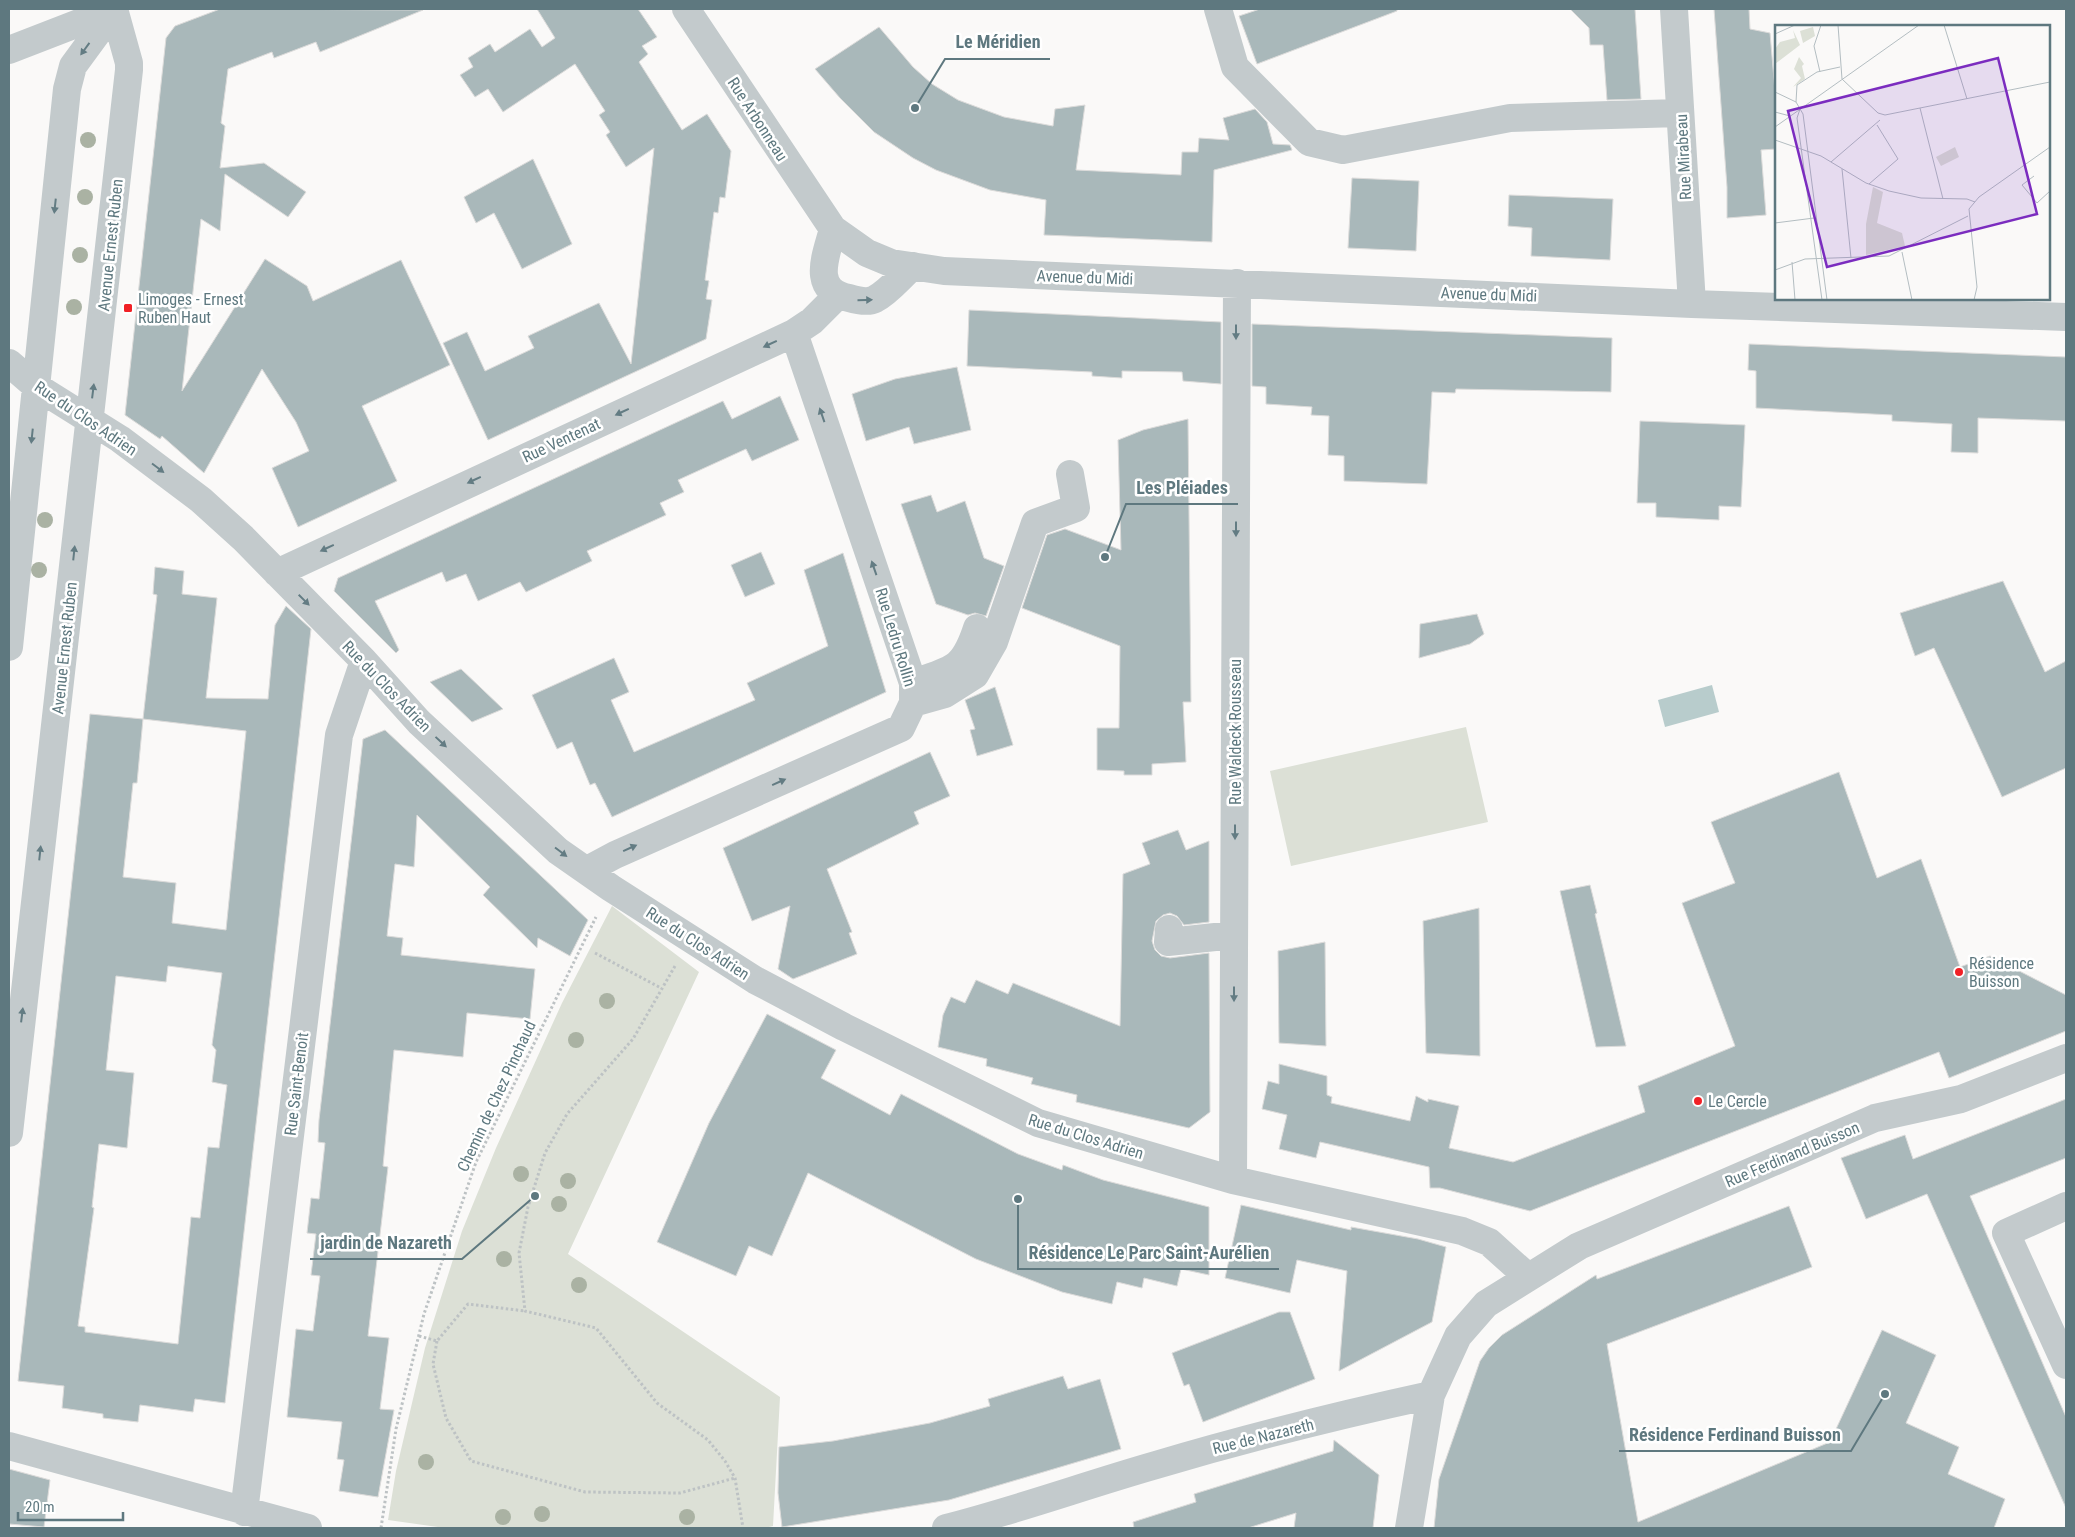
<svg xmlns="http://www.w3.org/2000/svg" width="2075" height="1537" viewBox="0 0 2075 1537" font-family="'Roboto Condensed',sans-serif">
  <rect width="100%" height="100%" fill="#faf9f8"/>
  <!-- green -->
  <path fill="#dce0d6" d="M 1466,727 L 1488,822 L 1291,866 L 1270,771 Z
    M 612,906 L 699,972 L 568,1254 L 780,1397 L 773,1526 L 765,1528 L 445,1528 L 388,1520 L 396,1471 L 425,1348 L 462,1231 L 496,1148 L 562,1003 Z"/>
  <!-- water -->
  <path fill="#b8cccc" d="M 1712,685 L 1719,712 L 1665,727 L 1658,700 Z"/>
  <!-- building -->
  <path fill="#a9b8ba" stroke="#dcdbda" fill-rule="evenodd" d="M 220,9 L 423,10 L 320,52 L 316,42 L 274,58 L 272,52 L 228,69 L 221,123 L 225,126 L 220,168 L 264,163 L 306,192 L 288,217 L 225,174 L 220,231 L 201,219 L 182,391 L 265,259 L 307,286 L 313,301 L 401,260 L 450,365 L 362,406 L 397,481 L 298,527 L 272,468 L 309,451 L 296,422 L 262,369 L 204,473 L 162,436 L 160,439 L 125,415 L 166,38 L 175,26 Z
    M 537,9 L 638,9 L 657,37 L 642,46 L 648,54 L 639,62 L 682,130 L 707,114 L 731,151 L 725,198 L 720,197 L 718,213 L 714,212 L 705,280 L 709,281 L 706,299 L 712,300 L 706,339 L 488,440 L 443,343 L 467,332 L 485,371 L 534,348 L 528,336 L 599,303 L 631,364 L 654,148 L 626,167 L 606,135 L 610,132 L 599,115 L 605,111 L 575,64 L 503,112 L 488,89 L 475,97 L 460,75 L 473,67 L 468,58 L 490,44 L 495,52 L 530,29 L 542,47 L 555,38 Z
    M 1260,9 L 1397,9 L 1397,11 L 1257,64 L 1239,16 Z
    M 1570,9 L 1635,9 L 1641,99 L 1607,100 L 1603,45 L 1590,45 L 1589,28 Z
    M 1714,9 L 1749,9 L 1750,29 L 1770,33 L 1776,103 L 1776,149 L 1761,150 L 1766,215 L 1727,218 L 1727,187 Z
    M 879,27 L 913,67 L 932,84 L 958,100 L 1004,117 L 1053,126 L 1055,109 L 1085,105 L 1076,170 L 1181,175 L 1182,152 L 1198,152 L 1199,138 L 1229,140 L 1223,118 L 1255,109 L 1267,122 L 1273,144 L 1290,145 L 1292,150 L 1214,170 L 1212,242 L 1044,235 L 1046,200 L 990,190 L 936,170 L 913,158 L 874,132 L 840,98 L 815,69 Z
    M 533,159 L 572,244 L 522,269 L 494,213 L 476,223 L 464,197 Z
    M 1352,178 L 1419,181 L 1416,251 L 1348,248 Z
    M 1509,195 L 1613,199 L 1610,260 L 1531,256 L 1532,228 L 1508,226 Z
    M 969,310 L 1221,322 L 1221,384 L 1183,381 L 1182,372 L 1122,371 L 1122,378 L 1092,376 L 1092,372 L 967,366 Z
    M 1252,324 L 1612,338 L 1611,392 L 1456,389 L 1455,393 L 1432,392 L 1427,484 L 1344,481 L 1344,456 L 1328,455 L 1329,416 L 1311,415 L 1312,407 L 1266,404 L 1266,387 L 1252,386 Z
    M 1749,344 L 2066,357 L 2066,421 L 1978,418 L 1978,453 L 1951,452 L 1952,424 L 1892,421 L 1892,415 L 1756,408 L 1756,371 L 1748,370 Z
    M 957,367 L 971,430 L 914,444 L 909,427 L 866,441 L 852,394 L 895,379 Z
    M 780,396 L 799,440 L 752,461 L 746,449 L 678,480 L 684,492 L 660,503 L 666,515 L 587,551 L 592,561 L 526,592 L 520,582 L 478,601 L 466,574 L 446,582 L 442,572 L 375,601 L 399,650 L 396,653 L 334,591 L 338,578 L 723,401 L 732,419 Z
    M 1188,419 L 1191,702 L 1183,702 L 1186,762 L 1152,764 L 1152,775 L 1124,775 L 1124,771 L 1097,770 L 1097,728 L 1119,728 L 1120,646 L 1022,608 L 1047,535 L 1065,529 L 1121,550 L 1118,440 L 1143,430 Z
    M 1640,421 L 1745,425 L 1741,507 L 1719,506 L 1719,520 L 1656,517 L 1656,503 L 1637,503 Z
    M 931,495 L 937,512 L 965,501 L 984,558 L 1004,566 L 986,616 L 975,613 L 968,615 L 936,604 L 901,504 Z
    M 761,552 L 775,584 L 745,597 L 731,565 Z
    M 843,553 L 886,692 L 612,817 L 595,783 L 590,785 L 572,742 L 557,749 L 532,695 L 614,658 L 629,692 L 611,700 L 634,752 L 755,700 L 747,683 L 828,646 L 804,570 Z
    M 155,567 L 184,571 L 182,594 L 217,598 L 206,698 L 268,699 L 275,625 L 286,606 L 311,629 L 225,1403 L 195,1399 L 193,1412 L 140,1405 L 138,1422 L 103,1418 L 103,1414 L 62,1408 L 64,1386 L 18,1381 L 90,714 L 143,719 L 157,595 L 153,594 ZM 143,719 L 246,731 L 226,930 L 172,923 L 176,883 L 123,877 L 133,783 L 137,783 ZM 168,966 L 222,973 L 212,1045 L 216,1050 L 212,1082 L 227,1085 L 219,1148 L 208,1147 L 200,1218 L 191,1217 L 178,1344 L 85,1332 L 85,1327 L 78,1326 L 94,1208 L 92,1207 L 99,1144 L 127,1148 L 134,1073 L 106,1070 L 116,976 L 166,982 Z
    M 2003,581 L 2045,672 L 2066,661 L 2066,768 L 2002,797 L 1934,648 L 1915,656 L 1900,613 Z
    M 1477,614 L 1484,634 L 1470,644 L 1419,658 L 1420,624 Z
    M 461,669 L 481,688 L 503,709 L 472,722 L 430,682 Z
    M 995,687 L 1013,745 L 977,756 L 970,730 L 975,729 L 965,700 Z
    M 385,730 L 588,920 L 570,956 L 538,938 L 537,948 L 483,895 L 490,887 L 417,815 L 414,867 L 395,864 L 387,936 L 403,938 L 401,955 L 535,969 L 530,1019 L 467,1013 L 463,1057 L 394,1050 L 383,1166 L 388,1167 L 368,1336 L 389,1338 L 380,1409 L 394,1410 L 378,1497 L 339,1491 L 344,1460 L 337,1459 L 342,1422 L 287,1417 L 296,1329 L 313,1331 L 320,1276 L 311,1275 L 316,1234 L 307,1233 L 311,1198 L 319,1199 L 325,1143 L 318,1142 L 319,1120 L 363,739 Z
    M 930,752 L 950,796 L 914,812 L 919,824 L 827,869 L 852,932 L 849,933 L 857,954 L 793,979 L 778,969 L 790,906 L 752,921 L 723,848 Z
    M 1839,772 L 1877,878 L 1921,859 L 1960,967 L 1990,956 L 2066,995 L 2066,1031 L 1949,1078 L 1939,1052 L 1530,1211 L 1440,1188 L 1430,1188 L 1429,1167 L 1320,1142 L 1316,1158 L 1279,1149 L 1287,1115 L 1262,1109 L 1268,1081 L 1279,1084 L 1279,1064 L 1327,1076 L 1327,1095 L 1332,1097 L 1331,1103 L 1410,1121 L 1416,1096 L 1428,1102 L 1428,1099 L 1459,1106 L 1449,1148 L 1513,1162 L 1645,1112 L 1638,1086 L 1735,1046 L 1682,903 L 1735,883 L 1711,822 Z
    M 1178,830 L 1186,850 L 1209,841 L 1209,922 L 1184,925 L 1177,916 L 1170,913 L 1163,915 L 1156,921 L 1152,941 L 1155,950 L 1161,956 L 1170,958 L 1209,953 L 1210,1112 L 1189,1128 L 1076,1102 L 1077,1095 L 1031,1084 L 1033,1078 L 986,1066 L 987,1059 L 938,1047 L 943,1015 L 951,997 L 965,1003 L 976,980 L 1008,994 L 1013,983 L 1120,1026 L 1123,874 L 1150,864 L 1142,843 Z
    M 1590,885 L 1597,913 L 1595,914 L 1626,1046 L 1596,1047 L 1560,891 Z
    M 1479,908 L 1480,1056 L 1426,1053 L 1423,921 Z
    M 1325,942 L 1326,1046 L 1279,1043 L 1278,951 Z
    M 767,1014 L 836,1050 L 821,1078 L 890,1115 L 901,1094 L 1018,1154 L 1062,1170 L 1063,1165 L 1103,1180 L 1209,1207 L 1209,1275 L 1181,1269 L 1177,1286 L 1144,1278 L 1142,1288 L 1117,1282 L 1112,1304 L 1062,1292 L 976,1259 L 808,1173 L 772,1256 L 749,1246 L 736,1276 L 657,1242 L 709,1123 Z
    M 2066,1099 L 2066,1158 L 1970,1196 L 2066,1417 L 2066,1508 L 1927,1194 L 1866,1219 L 1841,1158 L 1905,1135 L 1913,1159 Z
    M 1241,1205 L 1351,1230 L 1351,1227 L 1418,1239 L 1446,1247 L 1432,1322 L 1339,1371 L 1347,1271 L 1297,1260 L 1290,1293 L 1225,1278 Z
    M 1789,1206 L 1812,1267 L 1607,1344 L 1638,1522 L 1830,1442 L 1882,1330 L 1936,1355 L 1906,1423 L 1959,1447 L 1948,1474 L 2005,1499 L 1994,1528 L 1434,1528 L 1439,1479 L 1480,1361 L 1489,1348 L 1502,1335 L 1596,1275 L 1597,1279 Z
    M 1279,1312 L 1290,1312 L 1315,1379 L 1203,1422 L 1189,1384 L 1184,1386 L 1172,1353 Z
    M 1063,1376 L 1068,1389 L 1100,1379 L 1121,1449 L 949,1500 L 782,1527 L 778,1493 L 779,1447 L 833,1441 L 930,1423 L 990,1406 L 988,1399 Z
    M 1334,1440 L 1379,1475 L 1373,1528 L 1294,1528 L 1296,1513 L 1248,1528 L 1134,1528 L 1133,1522 L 1196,1502 L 1194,1494 L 1333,1451 Z
    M 9,1469 L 50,1480 L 44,1527 L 9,1524 Z"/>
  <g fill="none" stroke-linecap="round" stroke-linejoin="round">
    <!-- path -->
    <path stroke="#bdc2c4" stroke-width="3" stroke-dasharray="2.5 2.5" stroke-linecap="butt" d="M 595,953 L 661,988
      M 675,966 L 633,1039 L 567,1114 L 545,1153 L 528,1207 L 519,1253 L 525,1311 L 596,1328 L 657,1403 L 708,1440 L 725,1461 L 735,1478 L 743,1528
      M 419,1336 L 437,1341 L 468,1304 L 525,1311
      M 437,1341 L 433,1364 L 446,1418 L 471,1461 L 585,1492 L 680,1493 L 735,1478
      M 381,1528 L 396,1429 L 424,1314 L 476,1162 L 596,917"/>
    <!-- minor -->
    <path stroke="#c3cacc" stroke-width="28" d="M 686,9 L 833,229 L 867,253 L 891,263 L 944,271 L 1692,304 L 2066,317
      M 1218,9 L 1235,67 L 1309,142 L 1343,150 L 1510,118 L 1680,113
      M 1674,9 L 1692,304
      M 9,50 L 115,9
      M 833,229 C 826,256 810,290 849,298 C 856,300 868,303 875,299 C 889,292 901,276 913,266
      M 9,363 L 37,387 L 120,439 L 201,500 L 243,538 L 364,661 L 419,722 L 558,851 L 611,888 L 755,980 L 844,1027 L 1038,1123 L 1233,1180 L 1462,1231 L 1489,1242 L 1528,1277
      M 277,573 L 794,333 L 812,321 L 837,296
      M 9,647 L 67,89 L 73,66 L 114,10
      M 913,683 C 952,669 963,671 977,628
      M 913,703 L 945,694 L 975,675 L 994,642 L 1035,523 L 1076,508 L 1070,474
      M 587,870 L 615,855 L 901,728 L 913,703 L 913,683 L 794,333
      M 1169,929 L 1168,942 L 1234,935
      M 9,1133 L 129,70 L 129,63 L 114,9
      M 1233,1180 L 1237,283
      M 2066,1206 L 2006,1233 L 2066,1365
      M 9,1446 L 308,1528
      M 244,1512 L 339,735 L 364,661
      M 946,1528 C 1017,1510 1086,1485 1156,1465 C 1247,1438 1339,1415 1431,1395
      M 1409,1528 L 1431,1395 L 1458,1336 L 1486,1304 L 1579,1246 L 1875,1118 L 1961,1099 L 2066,1058"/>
  </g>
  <!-- trees -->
  <g fill="#aab2a3">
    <circle cx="88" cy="140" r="8"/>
    <circle cx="85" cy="197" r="8"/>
    <circle cx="80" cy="255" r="8"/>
    <circle cx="74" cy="307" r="8"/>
    <circle cx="45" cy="520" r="8"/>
    <circle cx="39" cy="570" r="8"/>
    <circle cx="607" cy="1001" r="8"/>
    <circle cx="576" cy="1040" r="8"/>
    <circle cx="521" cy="1174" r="8"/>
    <circle cx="568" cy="1181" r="8"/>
    <circle cx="559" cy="1204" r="8"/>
    <circle cx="504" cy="1259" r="8"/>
    <circle cx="579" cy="1285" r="8"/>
    <circle cx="426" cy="1462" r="8"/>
    <circle cx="542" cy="1514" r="8"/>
    <circle cx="503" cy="1517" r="8"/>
    <circle cx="687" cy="1517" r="8"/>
  </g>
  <!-- one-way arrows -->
  <defs><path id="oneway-solid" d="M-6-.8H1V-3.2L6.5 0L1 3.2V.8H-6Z" transform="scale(1.25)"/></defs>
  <g fill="#637c83">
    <use href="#oneway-solid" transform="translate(85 49) rotate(126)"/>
    <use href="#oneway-solid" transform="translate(55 206) rotate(96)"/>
    <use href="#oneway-solid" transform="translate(865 300) rotate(-1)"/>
    <use href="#oneway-solid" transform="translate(1236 332) rotate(90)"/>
    <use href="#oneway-solid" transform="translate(770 344) rotate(155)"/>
    <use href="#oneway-solid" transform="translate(93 391) rotate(-83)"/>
    <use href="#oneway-solid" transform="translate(622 412) rotate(155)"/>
    <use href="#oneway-solid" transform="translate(822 415) rotate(-109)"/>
    <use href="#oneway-solid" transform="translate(32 436) rotate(96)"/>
    <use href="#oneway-solid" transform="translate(158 468) rotate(37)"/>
    <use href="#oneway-solid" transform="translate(474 480) rotate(155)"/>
    <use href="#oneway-solid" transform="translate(1236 529) rotate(90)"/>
    <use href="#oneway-solid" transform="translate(327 548) rotate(155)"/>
    <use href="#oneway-solid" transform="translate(74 553) rotate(-84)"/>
    <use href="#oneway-solid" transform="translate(874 568) rotate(-109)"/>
    <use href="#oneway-solid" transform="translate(304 600) rotate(45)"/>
    <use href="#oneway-solid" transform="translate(441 742) rotate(43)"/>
    <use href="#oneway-solid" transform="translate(779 782) rotate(-24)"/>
    <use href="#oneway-solid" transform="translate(1235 832) rotate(90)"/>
    <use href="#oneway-solid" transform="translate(630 848) rotate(-24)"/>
    <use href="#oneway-solid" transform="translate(561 852) rotate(37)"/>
    <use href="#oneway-solid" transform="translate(40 853) rotate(-84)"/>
    <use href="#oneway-solid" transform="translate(1234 994) rotate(90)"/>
    <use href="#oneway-solid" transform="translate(22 1015) rotate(-83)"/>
  </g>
  <!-- markers -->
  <g fill="#f12126" stroke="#fff" stroke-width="2">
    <rect x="123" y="303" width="10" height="10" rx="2.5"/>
    <circle cx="1959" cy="972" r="5"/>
    <circle cx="1698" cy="1101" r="5"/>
  </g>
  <g text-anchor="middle" stroke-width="5" stroke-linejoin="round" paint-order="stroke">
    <!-- street labels -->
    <g font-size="16" fill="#5e787f" stroke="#fff">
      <text transform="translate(758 119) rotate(57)" y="6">Rue Arbonneau</text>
      <text transform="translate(1683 157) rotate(-93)" y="6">Rue Mirabeau</text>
      <text transform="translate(110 245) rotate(-84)" y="6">Avenue Ernest Ruben</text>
      <text transform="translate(1085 277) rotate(2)" y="6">Avenue du Midi</text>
      <text transform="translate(1489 294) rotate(2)" y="6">Avenue du Midi</text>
      <text transform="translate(86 418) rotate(34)" y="6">Rue du Clos Adrien</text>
      <text transform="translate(561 440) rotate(-25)" y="6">Rue Ventenat</text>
      <text transform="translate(896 637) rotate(73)" y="6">Rue Ledru Rollin</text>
      <text transform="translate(64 648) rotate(-84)" y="6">Avenue Ernest Ruben</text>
      <text transform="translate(387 686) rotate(46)" y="6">Rue du Clos Adrien</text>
      <text transform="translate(1235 732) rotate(-90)" y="6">Rue Waldeck Rousseau</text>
      <text transform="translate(698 943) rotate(33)" y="6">Rue du Clos Adrien</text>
      <text transform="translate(296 1084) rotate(-83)" y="6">Rue Saint-Benoit</text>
      <text transform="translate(496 1096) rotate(-65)" y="6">Chemin de Chez Pinchaud</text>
      <text transform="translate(1086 1136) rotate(17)" y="6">Rue du Clos Adrien</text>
      <text transform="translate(1792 1154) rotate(-23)" y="6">Rue Ferdinand Buisson</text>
      <text transform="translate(1263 1436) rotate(-14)" y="6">Rue de Nazareth</text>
    </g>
    <!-- poi labels -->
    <g font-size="16" fill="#5e787f" stroke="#fff" text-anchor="start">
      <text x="138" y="305">Limoges - Ernest<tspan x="138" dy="18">Ruben Haut</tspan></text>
      <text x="1969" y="969">Résidence<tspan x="1969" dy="18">Buisson</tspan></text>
      <text x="1708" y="1107">Le Cercle</text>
    </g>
  </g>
  <!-- overview -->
  <g transform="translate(1775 25)">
    <rect width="275" height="275" fill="#faf9f8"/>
    <path d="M 38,2 L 40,11 L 28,18 L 25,6 ZM 18,5 L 25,20 L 0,39 L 0,24 L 5,17 L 20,13 ZM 24,32 L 29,39 L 27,41 L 30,54 L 18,62 L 26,53 L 19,44 ZM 180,122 L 184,132 L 166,141 L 161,132 ZM 98,162 L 108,167 L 102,198 L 127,208 L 130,221 L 91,230 L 91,199 Z" fill="#dce0d6"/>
    <path fill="none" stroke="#b3bdc1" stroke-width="1" d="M 63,0 L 67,54M 169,0 L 192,74M 0,9 L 20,0M 45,47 L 39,21 L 46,0M 67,54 L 103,88 L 110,90 L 275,57M 0,67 L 21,77 L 28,89 L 52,275M 21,77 L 22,60 L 42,47 L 65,42M 145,83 L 168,174M 25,84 L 22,93 L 47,275M 0,87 L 15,91M 0,102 L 144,0M 0,115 L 46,131 L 91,158 L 114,166 L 146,173 L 192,174 L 200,177M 56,137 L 105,95M 67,144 L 76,233M 259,151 L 247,160 L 262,178 L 275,166M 94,159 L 123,134 L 102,100M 0,198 L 39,193M 127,227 L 137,275M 17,237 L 20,275M 0,245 L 30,234 L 114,231 L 193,191M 199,275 L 202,262 L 194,184 L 204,172 L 275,122"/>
    <path fill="#7b2cbf" fill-opacity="0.15" stroke="#7b2cbf" stroke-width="2.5" d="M 223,33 L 262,189 L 52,242 L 13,86 Z"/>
    <rect width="275" height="275" fill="none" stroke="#5e787f" stroke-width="2.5"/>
  </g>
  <!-- callouts -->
  <path fill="none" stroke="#5e787f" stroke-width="2" d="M915 108L945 59H1050M1105 557L1126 504H1238M535 1196L462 1259H310M1018 1199L1018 1269H1279M1885 1394L1851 1451H1619"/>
  <g fill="#5e787f" stroke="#fff" stroke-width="2">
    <circle cx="915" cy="108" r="5"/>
    <circle cx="1105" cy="557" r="5"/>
    <circle cx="535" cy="1196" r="5"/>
    <circle cx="1018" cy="1199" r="5"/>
    <circle cx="1885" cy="1394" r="5"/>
  </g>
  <g font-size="18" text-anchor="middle" font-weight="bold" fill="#5e787f" stroke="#fff" stroke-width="5" stroke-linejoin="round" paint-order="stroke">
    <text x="998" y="48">Le Méridien</text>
    <text x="1182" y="494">Les Pléiades</text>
    <text x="386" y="1249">jardin de Nazareth</text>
    <text x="1149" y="1259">Résidence Le Parc Saint-Aurélien</text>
    <text x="1735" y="1441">Résidence Ferdinand Buisson</text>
  </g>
  <!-- border -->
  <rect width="2075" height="1537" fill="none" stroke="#5e787f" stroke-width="20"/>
  <!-- scale -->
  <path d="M18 1512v8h105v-8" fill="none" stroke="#5e787f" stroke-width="2.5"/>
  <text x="25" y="1512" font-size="15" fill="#5e787f" stroke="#ffffff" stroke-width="4" paint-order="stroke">20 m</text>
</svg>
